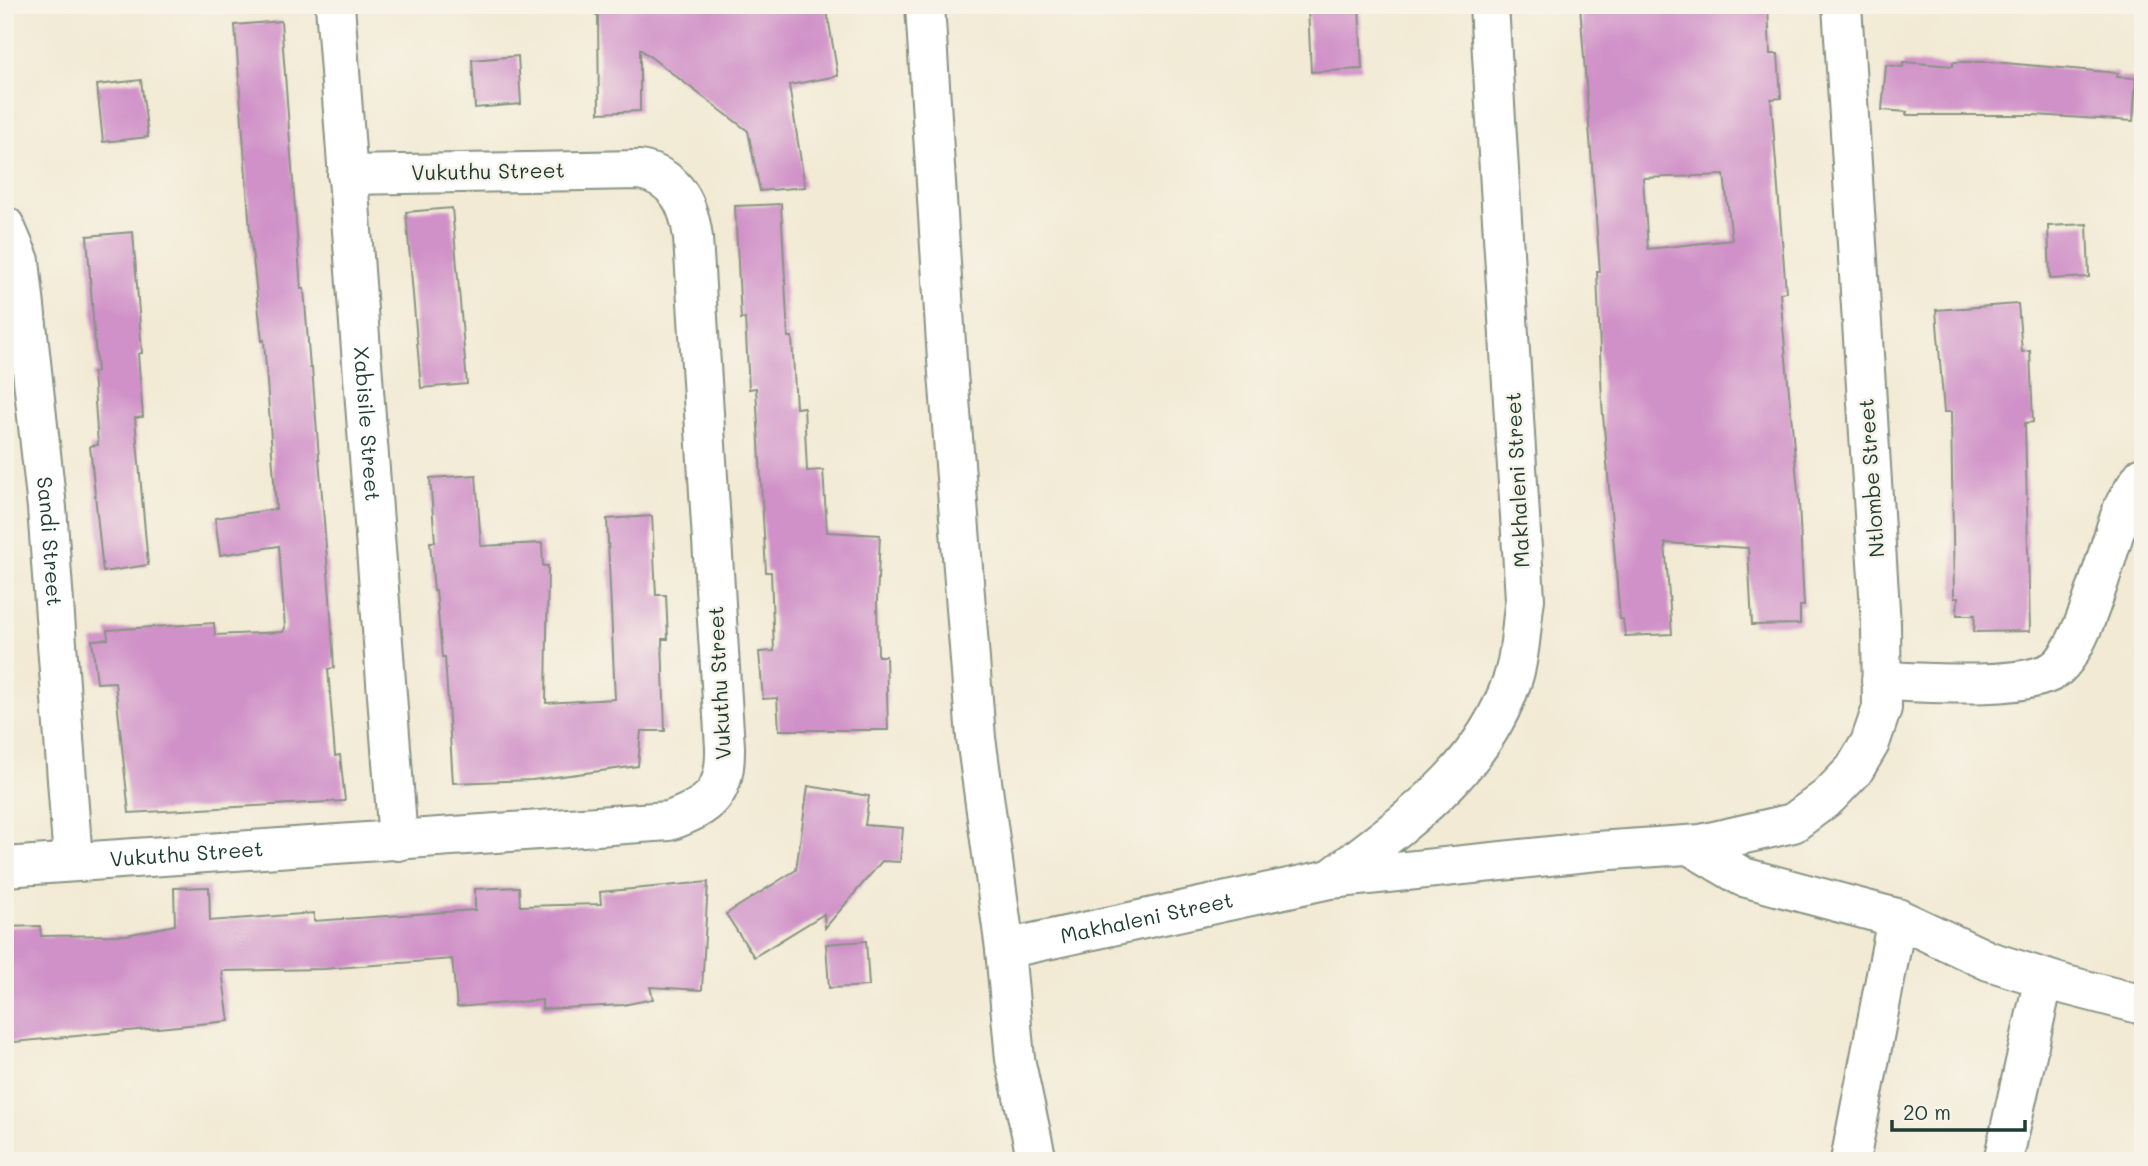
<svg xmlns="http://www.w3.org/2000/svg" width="2148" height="1166" viewBox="0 0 2148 1166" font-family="Mali,sans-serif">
  <rect width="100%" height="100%" fill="#f7f3e8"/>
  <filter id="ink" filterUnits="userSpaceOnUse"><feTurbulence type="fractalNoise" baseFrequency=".0143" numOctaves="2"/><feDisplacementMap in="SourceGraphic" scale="14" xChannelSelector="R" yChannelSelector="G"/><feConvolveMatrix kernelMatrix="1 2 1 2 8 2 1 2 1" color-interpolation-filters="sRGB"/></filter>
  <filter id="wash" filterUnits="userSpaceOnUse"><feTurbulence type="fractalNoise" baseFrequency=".00686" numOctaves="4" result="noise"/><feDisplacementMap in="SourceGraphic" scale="28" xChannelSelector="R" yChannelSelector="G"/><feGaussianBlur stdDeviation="1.57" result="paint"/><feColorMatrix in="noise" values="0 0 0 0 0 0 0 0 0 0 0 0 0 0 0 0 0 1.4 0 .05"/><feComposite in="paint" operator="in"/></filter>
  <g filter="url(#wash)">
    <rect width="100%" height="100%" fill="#f2ead4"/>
    <g id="blocks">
      <!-- building -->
      <path fill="#d091c8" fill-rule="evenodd" d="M 583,5 L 826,5 L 838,76 L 789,85 L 805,187 L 760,191 L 748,131 L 640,49 L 640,111 L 599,113 L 598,16 Z
        M 1359,5 L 1362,69 L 1311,72 L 1308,7 Z
        M 1580,5 L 1768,5 L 1770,54 L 1778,54 L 1781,98 L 1771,99 L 1786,292 L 1780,293 L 1799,502 L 1804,606 L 1800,606 L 1800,624 L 1752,625 L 1748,548 L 1665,543 L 1672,634 L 1625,636 L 1623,619 L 1620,619 L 1602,403 L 1597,272 L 1600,272 ZM 1724,175 L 1732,240 L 1648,249 L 1643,178 Z
        M 281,21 L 301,289 L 304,289 L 310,368 L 312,368 L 330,598 L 334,668 L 328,669 L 335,756 L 340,755 L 345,801 L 129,813 L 115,682 L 97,683 L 92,640 L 108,639 L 107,630 L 214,623 L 215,635 L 283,632 L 285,628 L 279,546 L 220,555 L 215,518 L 276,509 L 264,340 L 262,341 L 250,231 L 235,25 Z
        M 518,56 L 521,104 L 475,108 L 472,60 Z
        M 1903,62 L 1953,66 L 1953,62 L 1993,62 L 2118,73 L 2117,77 L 2136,78 L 2133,121 L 2034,115 L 1906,115 L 1907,112 L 1882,110 L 1886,65 L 1903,67 Z
        M 141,80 L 148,137 L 103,142 L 97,85 Z
        M 781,204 L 788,337 L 792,337 L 796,408 L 804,407 L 807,471 L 823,470 L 827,532 L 880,535 L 877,600 L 878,656 L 886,656 L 888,730 L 779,730 L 777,698 L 763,699 L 759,652 L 774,651 L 771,572 L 766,572 L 756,388 L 749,389 L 745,318 L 741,319 L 735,206 Z
        M 452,208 L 467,384 L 421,388 L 406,212 Z
        M 2087,224 L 2089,277 L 2050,279 L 2048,226 Z
        M 133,232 L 142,353 L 138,354 L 143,417 L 135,418 L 148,565 L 103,572 L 90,446 L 98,445 L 93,373 L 97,372 L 87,236 Z
        M 2018,304 L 2022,352 L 2030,351 L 2033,422 L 2025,423 L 2030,631 L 1974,632 L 1975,615 L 1957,615 L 1958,598 L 1954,598 L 1951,412 L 1944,412 L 1936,310 Z
        M 476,475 L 481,546 L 542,543 L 543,566 L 548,566 L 546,703 L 615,699 L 607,519 L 652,516 L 656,595 L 666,595 L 668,639 L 662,639 L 665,731 L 641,731 L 638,766 L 532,780 L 453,783 L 445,657 L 442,657 L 436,590 L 434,591 L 430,542 L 435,542 L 430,478 Z
        M 808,786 L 869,796 L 865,825 L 903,828 L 900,862 L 882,861 L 825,928 L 824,914 L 754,957 L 726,914 L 796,870 Z
        M 708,882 L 702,990 L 650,987 L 653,999 L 623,1005 L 542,1009 L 542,1000 L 457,1007 L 452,959 L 323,969 L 222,971 L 229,1021 L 5,1043 L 5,927 L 40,926 L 41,936 L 127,935 L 175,925 L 174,888 L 209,887 L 210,921 L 314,913 L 314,921 L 475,910 L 475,889 L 519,887 L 520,906 L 601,904 L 600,892 Z
        M 866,941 L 869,986 L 829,988 L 826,944 Z"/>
    </g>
  </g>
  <g filter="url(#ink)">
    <use href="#blocks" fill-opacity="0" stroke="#889484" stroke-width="2"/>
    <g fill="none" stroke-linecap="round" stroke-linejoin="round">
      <!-- minor casing -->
      <g stroke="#889484" stroke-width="42">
        <g id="minor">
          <path id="s1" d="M 335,5 L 398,841"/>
          <path d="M 925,5 L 947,360 L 976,738 L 1005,949 L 1015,1059 L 1037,1161"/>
          <path id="s2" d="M 5,226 L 20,261 L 47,508 L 73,861"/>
          <path d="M 1881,681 C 1924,682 2014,690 2051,672 C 2084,656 2108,544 2123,508 C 2128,497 2136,486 2143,476"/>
          <path d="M 1689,845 L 1743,877 L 1897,918 L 1989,961 L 2066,985 L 2143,1005"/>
          <path id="s3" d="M 5,867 L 669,821 C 710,806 726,794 725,747 L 693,238 C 689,204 676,177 640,170 L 347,175"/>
          <path d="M 1332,878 C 1406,821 1483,771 1513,678 C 1521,654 1521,624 1525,599 L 1489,5"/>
          <path id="s4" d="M 1005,949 L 1330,879 L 1597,851 L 1701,844 L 1793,823 L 1828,797 L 1854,770 L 1870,743 L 1882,708 L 1881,625 L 1842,5"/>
          <path d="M 1850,1161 L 1897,918"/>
          <path d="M 2003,1161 L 2044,978"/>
        </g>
      </g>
      <!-- minor -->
      <use href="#minor" stroke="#fff" stroke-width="38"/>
    </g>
  </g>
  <g text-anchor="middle" stroke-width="5" stroke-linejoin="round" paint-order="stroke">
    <!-- street labels -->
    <g font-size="21" fill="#1f3d34" stroke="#f7f3e8">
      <text transform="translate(488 172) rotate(-1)" y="7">Vukuthu Street</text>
      <text dy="7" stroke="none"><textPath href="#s1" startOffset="420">Xabisile Street</textPath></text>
      <text transform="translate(1872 478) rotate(-94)" y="7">Ntlombe Street</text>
      <text transform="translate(1518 480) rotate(-93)" y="7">Makhaleni Street</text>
      <text dy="7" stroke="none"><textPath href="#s2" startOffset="320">Sandi Street</textPath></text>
      <text transform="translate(720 683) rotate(-93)" y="7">Vukuthu Street</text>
      <text dy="7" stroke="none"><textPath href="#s3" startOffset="182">Vukuthu Street</textPath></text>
      <text dy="7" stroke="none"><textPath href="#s4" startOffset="145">Makhaleni Street</textPath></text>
    </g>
  </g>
  <!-- margin -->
  <rect width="2148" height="1166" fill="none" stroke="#f7f3e8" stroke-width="28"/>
  <!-- scale -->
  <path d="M1892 1120v10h133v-10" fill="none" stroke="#1f3d34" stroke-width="3.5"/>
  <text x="1903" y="1120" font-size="21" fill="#1f3d34" stroke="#f7f3e8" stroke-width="5" paint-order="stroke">20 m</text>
</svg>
